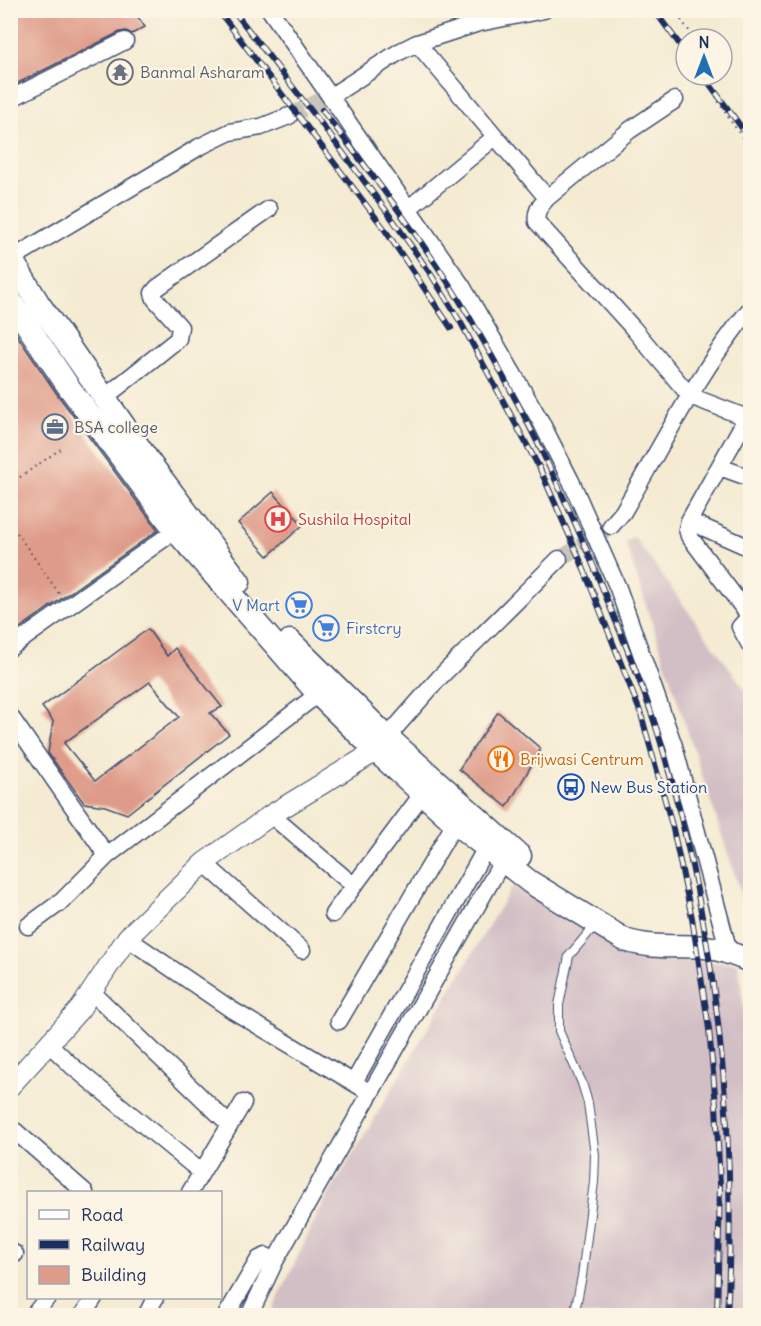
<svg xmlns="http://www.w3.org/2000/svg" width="761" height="1326" viewBox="0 0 761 1326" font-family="Delius,sans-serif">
  <rect width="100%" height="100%" fill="#fcf5e5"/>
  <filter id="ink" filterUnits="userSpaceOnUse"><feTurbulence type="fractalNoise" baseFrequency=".0167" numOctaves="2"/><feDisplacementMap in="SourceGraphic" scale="12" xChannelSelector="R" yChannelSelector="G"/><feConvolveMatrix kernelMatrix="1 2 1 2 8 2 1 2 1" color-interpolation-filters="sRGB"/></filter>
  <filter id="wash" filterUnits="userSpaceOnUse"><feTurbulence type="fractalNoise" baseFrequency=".008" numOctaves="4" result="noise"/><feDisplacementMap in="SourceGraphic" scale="24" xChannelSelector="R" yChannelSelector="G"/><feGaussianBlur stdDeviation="1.35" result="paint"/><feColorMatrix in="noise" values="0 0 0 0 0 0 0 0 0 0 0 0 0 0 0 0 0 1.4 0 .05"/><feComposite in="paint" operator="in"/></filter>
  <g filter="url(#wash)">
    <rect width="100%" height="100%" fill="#f4ebd2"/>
    <!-- industrial -->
    <path fill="#d2bec5" d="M 634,537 L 750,696 L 750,921 L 625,541 Z
      M 513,885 L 652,960 L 738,963 L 750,1056 L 750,1315 L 270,1316 L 318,1213 Z"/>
    <g id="blocks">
      <!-- building -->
      <path fill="#df9b89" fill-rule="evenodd" d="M 10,10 L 133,10 L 145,27 L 132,34 L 126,31 L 120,32 L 10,87 Z
        M 10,325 L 57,394 L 158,530 L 10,635 Z
        M 273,492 L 303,525 L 268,556 L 238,523 Z
        M 148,629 L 167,656 L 175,648 L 222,707 L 210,713 L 229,734 L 127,814 L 105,806 L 84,803 L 48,753 L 53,721 L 42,707 ZM 150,682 L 179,717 L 95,781 L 64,743 Z
        M 498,712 L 541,749 L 507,807 L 459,769 Z"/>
    </g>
  </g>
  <g filter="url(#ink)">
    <use href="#blocks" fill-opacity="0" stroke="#3c4b6f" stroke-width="1.5"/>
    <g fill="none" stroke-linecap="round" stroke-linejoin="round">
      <!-- minor-tunnel -->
      <path stroke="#c9c5bb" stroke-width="16" stroke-dasharray="16 8" stroke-linecap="butt" d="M 289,116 L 336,93
        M 559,559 L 602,533 L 611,526"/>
      <!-- service casing -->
      <g stroke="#3c4b6f" stroke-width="10">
        <path id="service" d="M 574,1316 L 582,1276 L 594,1182 L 595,1155 L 588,1103 L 582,1083 L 559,1031 L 559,1005 L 569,956 L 596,924"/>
      </g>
      <!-- minor casing -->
      <g stroke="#3c4b6f" stroke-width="19">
        <path id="minor" d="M 270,10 L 462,286 L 540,420 L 571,481 L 618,588 L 674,746 L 729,952
          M 417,43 L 547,198
          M 336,93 L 399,52 L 417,43 L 479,23 L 544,10
          M 10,99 L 125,41
          M 675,100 L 630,130 L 547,198 C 540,206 535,211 537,222 L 632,327 L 690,396 L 750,419
          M 408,209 L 495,137
          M 11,259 L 199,147 L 230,132 L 261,127 L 289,116
          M 104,398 L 178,339 L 180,327 L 155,299 L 153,293 L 157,288 L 269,209
          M 747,417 L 689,521 L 687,529 L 689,536 L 750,617
          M 720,467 L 750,478
          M 689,521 L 750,548
          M 611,526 L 623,512 C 663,443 699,371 750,309
          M 750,616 L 740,627 L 750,645
          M 10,648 L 183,525
          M 10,716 L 107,856
          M 381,744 L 440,677 L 559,559
          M 271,815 L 353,885
          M 204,863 L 302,950
          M 333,914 L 423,793
          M 28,926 L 62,901 L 107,856 L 318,694
          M 127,938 L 232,1010 L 371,1093
          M 91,991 L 230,1125
          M 339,1021 L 455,823
          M 48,1043 L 72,1066 L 201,1172
          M 354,1082 L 486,848
          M 15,1131 L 85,1192
          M 190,1192 L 243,1103
          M 10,1251 L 15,1254
          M 227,1314 L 259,1259 L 266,1256 L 275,1261
          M 33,1316 L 47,1298
          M 82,1316 L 94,1298
          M 146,1316 L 155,1298
          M 249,1316 L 275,1261 L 507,853"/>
      </g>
      <!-- tertiary casing -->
      <g stroke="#3c4b6f" stroke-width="22">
        <path id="tertiary" d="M 10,1086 L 80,1009 L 127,938 L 204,863 L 271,815 L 376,751"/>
      </g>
      <!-- secondary casing -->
      <g stroke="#3c4b6f" stroke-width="25">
        <path id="secondary" d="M 10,257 L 39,304 L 150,463 L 239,582
          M 10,300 L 68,386 L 175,530 L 318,694 L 376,751 L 455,823 L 530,882 L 625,940 C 652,949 678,945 705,947 C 721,949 736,955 750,961
          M 290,641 L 383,733 L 520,856"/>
      </g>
      <!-- path -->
      <path stroke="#3c4b6f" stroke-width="2" stroke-dasharray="1.5 4.5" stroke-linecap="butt" d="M 674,10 L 695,39
        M 704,75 L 724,111 L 750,149
        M 10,484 L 62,448
        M 10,523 L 60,595"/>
      <!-- service -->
      <use href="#service" stroke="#fff" stroke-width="8"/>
      <!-- minor -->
      <use href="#minor" stroke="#fff" stroke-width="16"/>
      <!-- tertiary -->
      <use href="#tertiary" stroke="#fff" stroke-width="20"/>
      <!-- secondary -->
      <use href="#secondary" stroke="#fff" stroke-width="22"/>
      <!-- rail casing -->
      <g stroke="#1b2f5e" stroke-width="6">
        <path id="rail" d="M 218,10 L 383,227 L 451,328
          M 233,10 L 320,122 L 393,220 L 432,276 L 461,323 L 540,469 L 581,562 L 641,714 L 673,829 L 692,918 L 709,1029 L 716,1105 L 720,1185 L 717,1316
          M 654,10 L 686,53
          M 703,75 L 750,139
          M 322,110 C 374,177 427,245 470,318 C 526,412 572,510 612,612 C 629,654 647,696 660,740 C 715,926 738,1122 727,1316"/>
      </g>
      <!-- rail -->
      <use href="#rail" stroke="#fcf5e5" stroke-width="4" stroke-dasharray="11" stroke-linecap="butt"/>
    </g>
  </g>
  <!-- icons -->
  <defs>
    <g id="temple-ring" transform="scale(1.35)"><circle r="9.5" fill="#fcf5e5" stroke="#6b7280" stroke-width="1.5"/><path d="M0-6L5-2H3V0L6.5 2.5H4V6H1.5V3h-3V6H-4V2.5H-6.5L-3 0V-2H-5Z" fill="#6b7280"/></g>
    <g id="office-ring" transform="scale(1.35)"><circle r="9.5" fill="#fcf5e5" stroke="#5c6f8a" stroke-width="1.5"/><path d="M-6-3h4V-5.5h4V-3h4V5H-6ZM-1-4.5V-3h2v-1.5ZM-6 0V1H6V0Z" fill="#5c6f8a"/></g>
    <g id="hospital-ring" transform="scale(1.35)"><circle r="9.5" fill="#fcf5e5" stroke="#e0444e" stroke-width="1.5"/><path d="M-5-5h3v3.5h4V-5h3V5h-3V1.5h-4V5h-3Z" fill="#e0444e"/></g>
    <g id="supermarket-ring" transform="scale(1.35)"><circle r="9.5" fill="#fcf5e5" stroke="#3f7fe0" stroke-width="1.5"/><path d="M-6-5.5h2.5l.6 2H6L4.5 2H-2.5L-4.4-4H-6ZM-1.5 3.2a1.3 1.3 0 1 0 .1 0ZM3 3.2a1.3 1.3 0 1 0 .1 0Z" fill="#3f7fe0"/></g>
    <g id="restaurant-ring" transform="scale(1.35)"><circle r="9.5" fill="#fcf5e5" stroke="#e8710a" stroke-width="1.5"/><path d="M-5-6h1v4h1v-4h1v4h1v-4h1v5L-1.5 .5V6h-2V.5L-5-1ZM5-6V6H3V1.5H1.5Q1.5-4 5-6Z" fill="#e8710a"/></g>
    <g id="bus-ring" transform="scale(1.35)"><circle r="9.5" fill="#fcf5e5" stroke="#1a4fb4" stroke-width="1.5"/><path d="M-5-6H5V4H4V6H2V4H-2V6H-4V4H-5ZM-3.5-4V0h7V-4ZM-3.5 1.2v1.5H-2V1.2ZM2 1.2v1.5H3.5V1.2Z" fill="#1a4fb4"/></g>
  </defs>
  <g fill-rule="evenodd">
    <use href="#temple-ring" x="120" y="72"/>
    <use href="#office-ring" x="55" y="427"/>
    <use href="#hospital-ring" x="278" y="519"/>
    <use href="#supermarket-ring" x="299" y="605"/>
    <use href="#supermarket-ring" x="326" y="628"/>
    <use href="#restaurant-ring" x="501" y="759"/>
    <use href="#bus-ring" x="571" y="787"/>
  </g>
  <g text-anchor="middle" stroke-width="4.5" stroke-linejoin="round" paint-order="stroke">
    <!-- worship labels -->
    <g font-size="16" fill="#5b616d" stroke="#fcf5e5" text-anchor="start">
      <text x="140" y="78">Banmal Asharam</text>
    </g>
    <!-- service labels -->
    <g font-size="16" fill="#4e5e75" stroke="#fcf5e5" text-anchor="start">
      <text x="74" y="433">BSA college</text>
    </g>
    <!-- health labels -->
    <g font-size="16" fill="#be3a42" stroke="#fcf5e5" text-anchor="start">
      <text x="298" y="525">Sushila Hospital</text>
    </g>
    <!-- shop labels -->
    <g font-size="16" fill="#366cbe" stroke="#fcf5e5" text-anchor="end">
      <text x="280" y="611">V Mart</text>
      <text x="346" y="634" text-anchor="start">Firstcry</text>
    </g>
    <!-- food labels -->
    <g font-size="16" fill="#c56008" stroke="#fcf5e5" text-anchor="start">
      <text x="520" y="765">Brijwasi Centrum</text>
    </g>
    <!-- transit labels -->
    <g font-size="16" fill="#164399" stroke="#fcf5e5" text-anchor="start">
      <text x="590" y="793">New Bus Station</text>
    </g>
  </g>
  <!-- margin -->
  <rect width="761" height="1326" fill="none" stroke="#fcf5e5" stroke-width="36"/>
  <!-- legend -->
  <rect x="27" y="1191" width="195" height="108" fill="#fcf5e5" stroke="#a2a6af" stroke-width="1.5"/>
  <rect x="39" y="1210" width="30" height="9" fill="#ffffff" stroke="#a2a6af" stroke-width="1.5"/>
  <text x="81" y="1221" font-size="18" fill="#1b2f5e">Road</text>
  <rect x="39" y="1240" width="30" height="9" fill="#1b2f5e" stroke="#a2a6af" stroke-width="1.5"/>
  <text x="81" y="1251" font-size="18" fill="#1b2f5e">Railway</text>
  <rect x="39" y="1266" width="30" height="18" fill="#df9b89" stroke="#a2a6af" stroke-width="1.5"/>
  <text x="81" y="1281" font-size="18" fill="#1b2f5e">Building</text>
  <!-- north arrow -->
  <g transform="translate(704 57)"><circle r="28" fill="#fcf5e5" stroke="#a2a6af" stroke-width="1.5"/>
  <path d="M0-4.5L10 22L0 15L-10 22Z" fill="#1f6fb2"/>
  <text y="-9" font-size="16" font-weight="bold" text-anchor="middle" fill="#1b2f5e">N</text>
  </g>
</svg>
